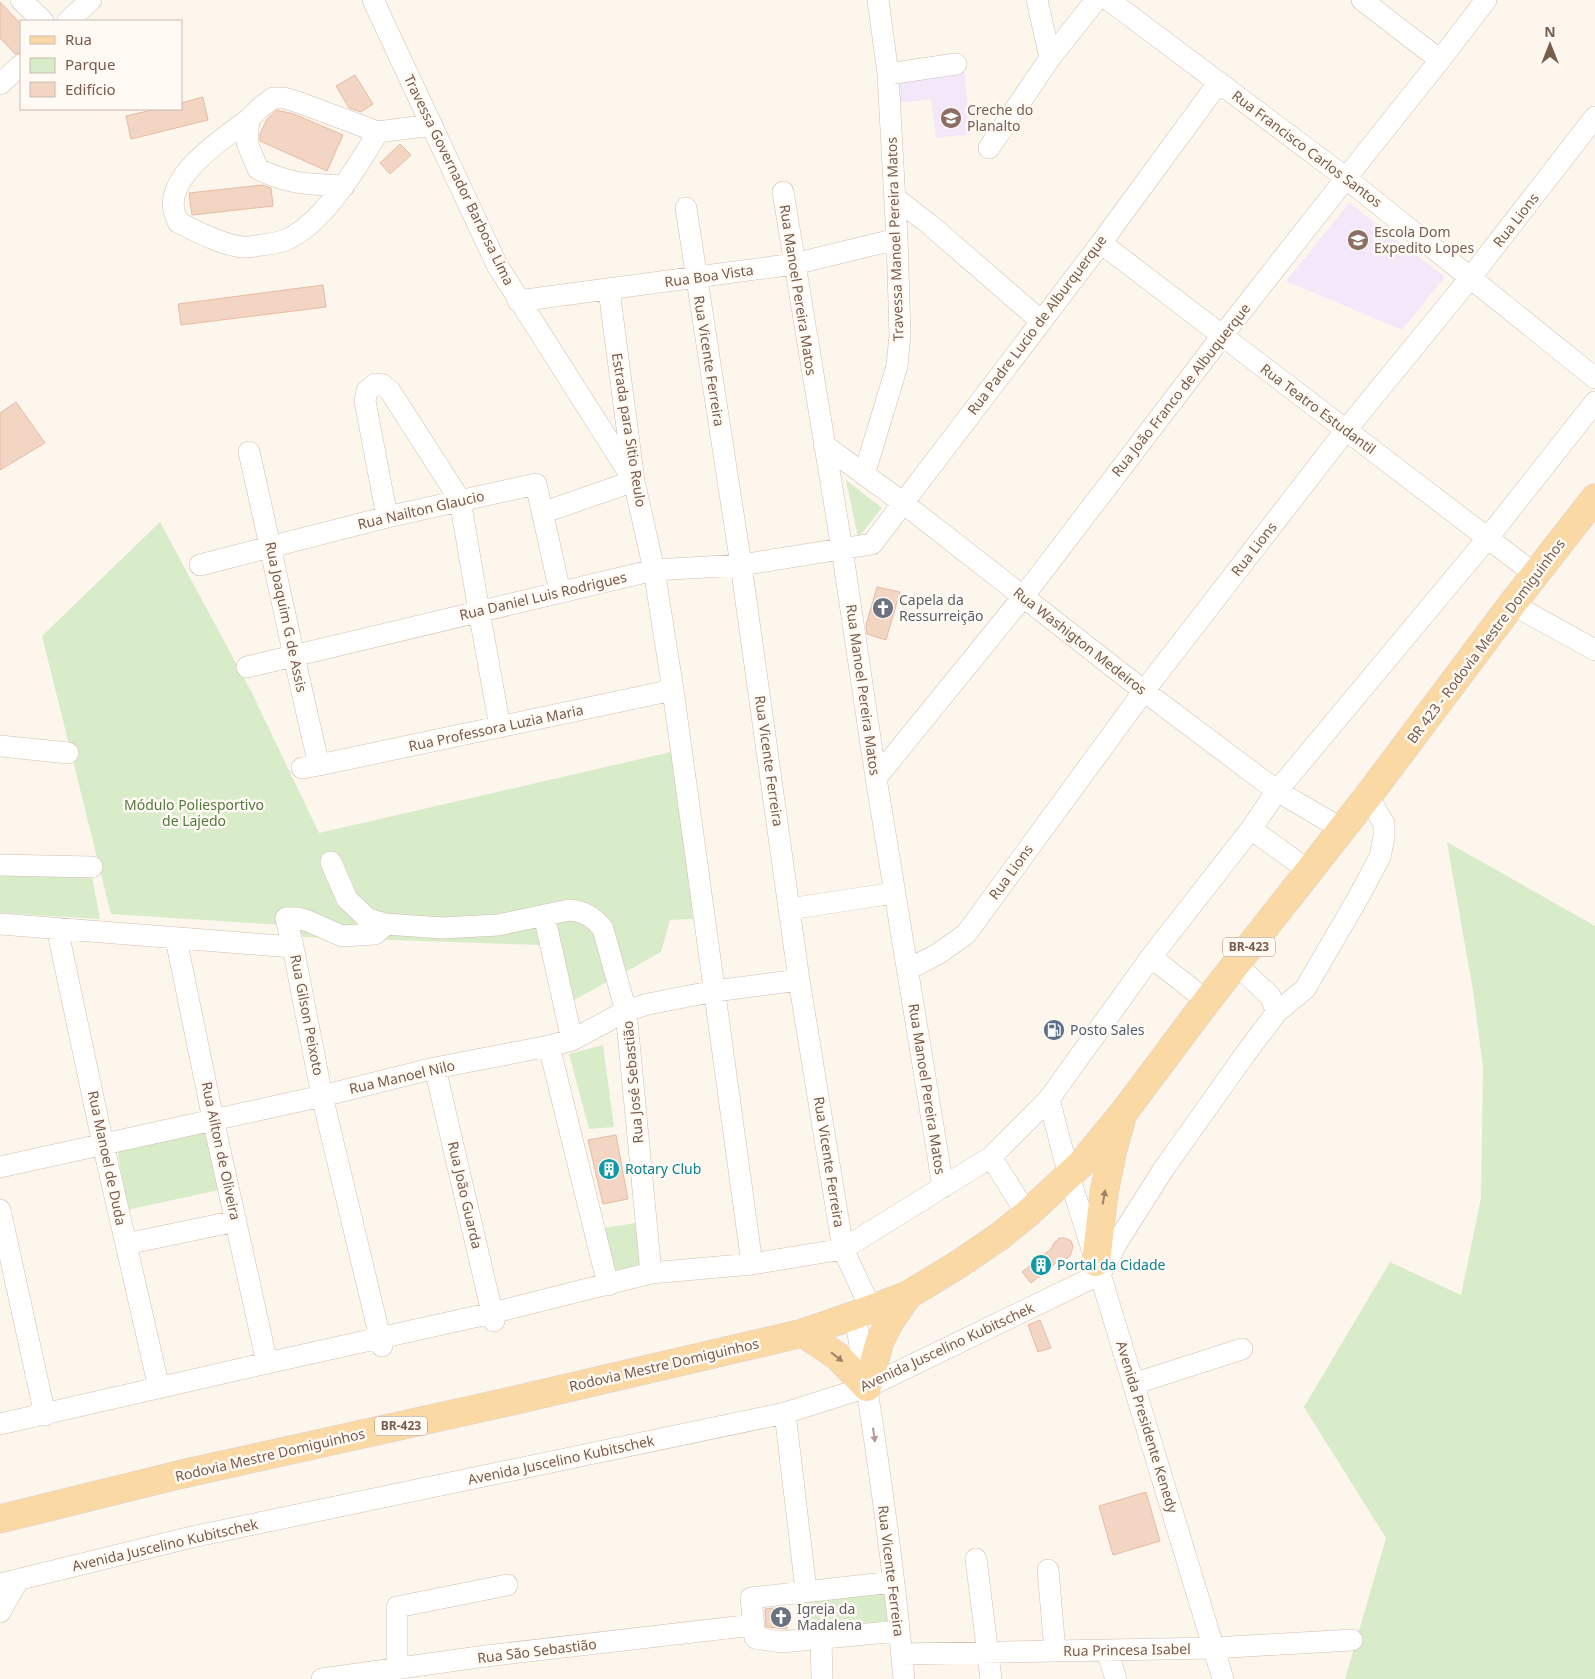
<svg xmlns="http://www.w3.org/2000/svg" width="1595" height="1679" viewBox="0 0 1595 1679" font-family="'Noto Sans',sans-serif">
  <rect width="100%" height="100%" fill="#fdf6ec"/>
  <!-- education -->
  <path fill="#f3e8fa" d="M 964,70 L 971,134 L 936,138 L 931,99 L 900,103 L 898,78 Z
    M 1349,203 L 1445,277 L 1402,330 L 1286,281 Z"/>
  <!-- green -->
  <path fill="#d8ecc9" d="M 846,480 L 882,508 L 858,538 Z
    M 160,522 L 251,691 L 319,833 L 675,751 L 693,919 L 670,920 L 661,952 L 569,1003 L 554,944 L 540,945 L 303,937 L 297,926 L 111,914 L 42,636 Z
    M 1447,842 L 1595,926 L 1595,1679 L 1345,1679 L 1386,1538 L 1304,1407 L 1390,1262 L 1461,1295 L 1481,1198 L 1483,1068 L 1474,997 Z
    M 0,875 L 92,876 L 100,919 L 0,913 Z
    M 603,1045 L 614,1127 L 589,1129 L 569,1054 Z
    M 210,1126 L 223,1189 L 127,1210 L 117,1147 Z
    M 635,1223 L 641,1266 L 614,1271 L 605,1228 Z
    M 887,1589 L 891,1625 L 808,1634 L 804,1598 Z"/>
  <!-- building -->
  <path fill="#f3d5c3" stroke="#e6bba3" d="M 0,2 L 21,24 L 21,53 L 15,54 L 0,38 Z
    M 355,75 L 373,104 L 361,112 L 349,108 L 336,86 Z
    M 203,97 L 208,120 L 131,139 L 126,116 L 156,109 L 181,109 L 181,103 Z
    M 277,110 L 294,114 L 343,135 L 327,171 L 260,141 L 260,134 L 267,119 Z
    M 400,144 L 411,155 L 390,174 L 380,163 Z
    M 262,185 L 271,188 L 273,206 L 192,215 L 189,193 Z
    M 323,285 L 326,307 L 181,325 L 178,304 Z
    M 16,402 L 45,443 L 0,470 L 0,413 Z
    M 877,587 L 900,592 L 886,640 L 867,634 L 866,625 Z
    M 616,1135 L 628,1199 L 603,1204 L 588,1140 Z
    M 1059,1238 L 1065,1238 L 1071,1241 L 1073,1247 L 1070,1256 L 1067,1258 L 1061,1259 L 1031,1283 L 1022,1272 L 1051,1249 L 1054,1243 Z
    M 1040,1320 L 1051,1348 L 1038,1352 L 1028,1325 Z
    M 1146,1492 L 1160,1541 L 1113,1555 L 1099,1506 Z
    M 785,1607 L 787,1629 L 766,1627 L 765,1609 Z"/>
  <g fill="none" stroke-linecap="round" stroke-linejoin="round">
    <!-- minor casing -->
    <g stroke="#d1beb0" stroke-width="22">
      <path id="minor" d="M 21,0 L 43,21
        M 373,0 L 497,265 L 631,476
        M 1037,0 L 1050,58
        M 1109,0 L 1346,178 L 1595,378
        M 1362,0 L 1440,60
        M 68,21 L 91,0
        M 888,74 L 956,64
        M 0,84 L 21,65
        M 249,119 C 224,138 166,175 174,211 C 175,214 177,218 178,222 C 198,232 220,244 242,247 C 248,248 255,246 261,245 C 270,244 280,243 288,239 C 324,222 358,166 378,132 L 432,125
        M 989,148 L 1050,58 L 1096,0
        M 344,186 C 309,184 291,185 258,169 L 247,143 L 249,119 L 260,108 L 273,98 L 284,98 L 298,102 L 378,132
        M 783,192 L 842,549 L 876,778 L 943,1187
        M 895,198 L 929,224 L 1041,321
        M 686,208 L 741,565 L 799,980 L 843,1249 L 871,1309
        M 1101,243 L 1536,575
        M 609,290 L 634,481 L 654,570 L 673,690 L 752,1264
        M 518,301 L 794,264 L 897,239
        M 824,445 L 902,502 L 1144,691 L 1277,791 L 1342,829
        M 249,452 C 273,556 294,661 319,765 L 302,768
        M 864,475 L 897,366 L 900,334 L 897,239 L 888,74 L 878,0
        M 542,513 L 634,481
        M 387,517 L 365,401 L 367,391 L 375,384 L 383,385 L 390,391 L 460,500 L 479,611 L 500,727
        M 200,565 L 387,517 L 536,484 L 560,592
        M 1512,604 L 1595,650
        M 247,667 L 654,570 L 741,565 L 872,544 L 1101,243 L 1219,82
        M 0,746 L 68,753
        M 319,765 L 673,690
        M 876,778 L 1023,597 L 1222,336 L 1346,178 L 1440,60 L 1486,0
        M 1251,829 L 1309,871
        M 331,862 L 347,899 L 368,919 L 386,924 L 442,928 L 498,925 L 569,910 C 584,911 594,917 603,929 L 626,1011 L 651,1273
        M 0,865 L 92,867
        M 789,909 L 894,893
        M 544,915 L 572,1040
        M 0,924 L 293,947 L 322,1096 L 382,1346
        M 57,928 L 103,1144 L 159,1388
        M 176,939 L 213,1119 L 267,1363
        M 293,947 L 286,918 L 298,918 L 308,921 L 342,936 L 375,934 L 386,924
        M 1151,957 L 1207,1001
        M 1236,964 L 1270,996 L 1277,1012
        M 907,970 L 938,954 L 966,934 L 1144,691 L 1346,430 L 1471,277 L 1595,117
        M 549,1046 L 608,1285
        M 435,1068 L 494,1321
        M 1049,1099 L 1069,1176 L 1100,1274 L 1223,1679
        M 991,1157 L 1027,1214
        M 0,1167 L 322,1096 L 435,1068 L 549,1046 L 572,1040 L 626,1011 L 648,1004 L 715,991 L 799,980
        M 0,1210 L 45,1415
        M 126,1244 L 236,1221
        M 1100,1274 L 1118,1241 L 1163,1170 L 1246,1053 L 1277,1012 L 1305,989 L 1358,898 L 1380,857 L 1384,837 L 1384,824 L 1368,796
        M 855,1315 C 875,1436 893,1557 904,1679
        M 1133,1384 L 1242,1349
        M 785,1413 L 806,1590
        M 0,1424 L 267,1363 L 492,1313 L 651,1273 L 752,1264 L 843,1249 L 991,1157 L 1049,1099 L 1151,957 L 1251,829 L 1277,791 L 1487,539 L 1595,402
        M 976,1559 L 991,1679
        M 1048,1570 L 1055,1651
        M 893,1582 L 751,1598 L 755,1638 L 781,1642 L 899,1631
        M 0,1584 L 192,1537 L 785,1413 L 867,1387 L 1100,1274
        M 0,1612 L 18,1580
        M 821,1639 L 822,1679
        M 1107,1651 L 1116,1679
        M 902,1654 L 1213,1648 L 1352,1640
        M 397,1669 L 397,1607 L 507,1585
        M 322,1679 L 486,1656 L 753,1625"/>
    </g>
    <!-- major casing -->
    <g stroke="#dad1cd" stroke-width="29">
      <path id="major" d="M 1096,1262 L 1104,1193 L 1113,1149 L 1121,1121
        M 803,1333 L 837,1356 L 867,1387
        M 867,1387 L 880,1341 L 889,1323 L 908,1295
        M 0,1519 L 178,1475 L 516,1400 L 803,1333 L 855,1315 L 908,1295 L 959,1264 L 1000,1236 L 1027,1214 L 1082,1163 L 1124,1112 L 1207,1001 L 1368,796 L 1512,604 L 1595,498"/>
    </g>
    <!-- minor -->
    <use href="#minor" stroke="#fff" stroke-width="21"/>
    <!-- major -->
    <use href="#major" stroke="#fbd9a5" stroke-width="28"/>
  </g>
  <!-- one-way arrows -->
  <defs><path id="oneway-solid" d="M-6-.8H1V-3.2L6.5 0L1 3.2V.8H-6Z" transform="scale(1.25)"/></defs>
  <g fill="#a18267">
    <use href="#oneway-solid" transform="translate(1104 1197) rotate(-80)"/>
    <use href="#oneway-solid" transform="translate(837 1357) rotate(38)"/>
  </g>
  <use fill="#af9d94" href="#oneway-solid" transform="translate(874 1435) rotate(82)"/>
  <!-- icons -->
  <defs>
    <g id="school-disc" transform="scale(1.125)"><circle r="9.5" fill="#8d6e63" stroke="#fffaf3"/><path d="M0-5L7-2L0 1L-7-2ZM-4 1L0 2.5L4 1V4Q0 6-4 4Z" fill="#fff"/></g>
    <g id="church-disc" transform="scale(1.125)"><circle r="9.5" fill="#6b7280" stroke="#fffaf3"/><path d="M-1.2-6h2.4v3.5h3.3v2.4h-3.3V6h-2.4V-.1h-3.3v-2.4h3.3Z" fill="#fff"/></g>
    <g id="fuel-disc" transform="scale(1.125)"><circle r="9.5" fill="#5c6f8a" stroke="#fffaf3"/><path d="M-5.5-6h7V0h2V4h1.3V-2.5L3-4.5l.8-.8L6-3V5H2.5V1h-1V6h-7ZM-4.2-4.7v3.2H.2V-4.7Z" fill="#fff"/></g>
    <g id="building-disc" transform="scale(1.125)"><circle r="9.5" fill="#0f9aa8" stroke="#fffaf3"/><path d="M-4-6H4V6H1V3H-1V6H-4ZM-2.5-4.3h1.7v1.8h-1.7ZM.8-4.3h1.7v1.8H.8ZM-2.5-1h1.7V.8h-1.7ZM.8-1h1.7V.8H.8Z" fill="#fff"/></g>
  </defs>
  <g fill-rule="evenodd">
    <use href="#school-disc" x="951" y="118"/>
    <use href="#school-disc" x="1358" y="240"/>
    <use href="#church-disc" x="883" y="608"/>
    <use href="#fuel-disc" x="1054" y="1030"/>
    <use href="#building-disc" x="609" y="1169"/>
    <use href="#building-disc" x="1041" y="1265"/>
    <use href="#church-disc" x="781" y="1617"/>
  </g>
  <g text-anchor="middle" stroke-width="5" stroke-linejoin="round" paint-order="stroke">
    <!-- shield labels -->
    <g fill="#fffaf3" stroke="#a28b7f" stroke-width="1">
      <rect x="1223" y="937.5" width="52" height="19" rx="4"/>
      <rect x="375" y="1416.5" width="52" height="19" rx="4"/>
    </g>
    <g font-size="12" font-weight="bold" fill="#7a5c4d">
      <text x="1249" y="951">BR-423</text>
      <text x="401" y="1430">BR-423</text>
    </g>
    <!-- education labels -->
    <g font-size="14" fill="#785e54" stroke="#fffaf3" text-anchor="start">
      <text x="967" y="115">Creche do<tspan x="967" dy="16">Planalto</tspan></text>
      <text x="1374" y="237">Escola Dom<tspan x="1374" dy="16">Expedito Lopes</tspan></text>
    </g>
    <!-- street labels -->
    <g font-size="14" fill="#7a5c4d" stroke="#fffaf3">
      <text transform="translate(1307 149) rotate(37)" y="5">Rua Francisco Carlos Santos</text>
      <text transform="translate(459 180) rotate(64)" y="5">Travessa Governador Barbosa Lima</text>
      <text transform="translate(1516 220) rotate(-52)" y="5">Rua Lions</text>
      <text transform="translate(895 239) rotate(-92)" y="5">Travessa Manoel Pereira Matos</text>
      <text transform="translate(709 276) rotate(-8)" y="5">Rua Boa Vista</text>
      <text transform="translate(798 290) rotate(81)" y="5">Rua Manoel Pereira Matos</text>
      <text transform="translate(1037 325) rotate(-53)" y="5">Rua Padre Lucio de Alburquerque</text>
      <text transform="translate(709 361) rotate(81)" y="5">Rua Vicente Ferreira</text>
      <text transform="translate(1181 390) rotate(-52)" y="5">Rua João Franco de Albuquerque</text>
      <text transform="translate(1318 409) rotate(37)" y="5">Rua Teatro Estudantil</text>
      <text transform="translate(629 430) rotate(81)" y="5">Estrada para Sitio Reulo</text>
      <text transform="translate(421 510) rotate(-13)" y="5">Rua Nailton Glaucio</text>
      <text transform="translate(1254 549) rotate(-52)" y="5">Rua Lions</text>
      <text transform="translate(543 596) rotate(-13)" y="5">Rua Daniel Luis Rodrigues</text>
      <text transform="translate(286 617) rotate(78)" y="5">Rua Joaquim G de Assis</text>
      <text transform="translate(1080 641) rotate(38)" y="5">Rua Washigton Medeiros</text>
      <text transform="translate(1486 641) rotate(-53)" y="5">BR 423 - Rodovia Mestre Domiguinhos</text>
      <text transform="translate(863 690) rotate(82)" y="5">Rua Manoel Pereira Matos</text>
      <text transform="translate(496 728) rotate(-12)" y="5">Rua Professora Luzia Maria</text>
      <text transform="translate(769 761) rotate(82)" y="5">Rua Vicente Ferreira</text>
      <text transform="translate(1011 872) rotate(-54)" y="5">Rua Lions</text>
      <text transform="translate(307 1015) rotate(79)" y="5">Rua Gilson Peixoto</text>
      <text transform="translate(402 1077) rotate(-13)" y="5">Rua Manoel Nilo</text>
      <text transform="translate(633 1082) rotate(-95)" y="5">Rua José Sebastião</text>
      <text transform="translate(927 1089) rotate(81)" y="5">Rua Manoel Pereira Matos</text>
      <text transform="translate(221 1151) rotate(78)" y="5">Rua Ailton de Oliveira</text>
      <text transform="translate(107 1158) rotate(78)" y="5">Rua Manoel de Duda</text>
      <text transform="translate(829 1162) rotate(81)" y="5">Rua Vicente Ferreira</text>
      <text transform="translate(465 1195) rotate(77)" y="5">Rua João Guarda</text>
      <text transform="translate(947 1347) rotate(-25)" y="5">Avenida Juscelino Kubitschek</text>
      <text transform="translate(664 1365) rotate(-13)" y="5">Rodovia Mestre Domiguinhos</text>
      <text transform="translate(1147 1427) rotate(73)" y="5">Avenida Presidente Kenedy</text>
      <text transform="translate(270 1455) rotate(-13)" y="5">Rodovia Mestre Domiguinhos</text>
      <text transform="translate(561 1460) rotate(-12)" y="5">Avenida Juscelino Kubitschek</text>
      <text transform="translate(165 1545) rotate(-13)" y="5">Avenida Juscelino Kubitschek</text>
      <text transform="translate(891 1571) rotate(83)" y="5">Rua Vicente Ferreira</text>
      <text transform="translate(1127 1650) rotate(-1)" y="5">Rua Princesa Isabel</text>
      <text transform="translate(537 1651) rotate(-7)" y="5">Rua São Sebastião</text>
    </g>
    <!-- worship labels -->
    <g font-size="14" fill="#5b616d" stroke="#fffaf3" text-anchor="start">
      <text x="899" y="605">Capela da<tspan x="899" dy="16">Ressurreição</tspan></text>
      <text x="797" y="1614">Igreja da<tspan x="797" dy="16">Madalena</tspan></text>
    </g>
    <!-- park labels -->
    <g font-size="14" fill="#537a41" stroke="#fffaf3">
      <text x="194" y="810">Módulo Poliesportivo<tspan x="194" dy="16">de Lajedo</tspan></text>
    </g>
    <!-- service labels -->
    <g font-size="14" fill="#4e5e75" stroke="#fffaf3" text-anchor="start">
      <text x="1070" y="1035">Posto Sales</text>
    </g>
    <!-- culture labels -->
    <g font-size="14" fill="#0d838f" stroke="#fffaf3" text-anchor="start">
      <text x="625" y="1174">Rotary Club</text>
      <text x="1057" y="1270">Portal da Cidade</text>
    </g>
  </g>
  <!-- legend -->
  <rect x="20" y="20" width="162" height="90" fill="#fffaf3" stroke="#cabbb1"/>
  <rect x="30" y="36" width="25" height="8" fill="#fbd9a5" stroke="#cabbb1"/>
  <text x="65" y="45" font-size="15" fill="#7a5c4d">Rua</text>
  <rect x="30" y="58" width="25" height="15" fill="#d8ecc9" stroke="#cabbb1"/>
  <text x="65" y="70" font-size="15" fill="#7a5c4d">Parque</text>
  <rect x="30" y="82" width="25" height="15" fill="#f3d5c3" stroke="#cabbb1"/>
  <text x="65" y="95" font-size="15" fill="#7a5c4d">Edifício</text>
  <!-- north arrow -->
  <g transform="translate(1550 45)" stroke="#fffaf3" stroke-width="4" paint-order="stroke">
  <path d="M0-4L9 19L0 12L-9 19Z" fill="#7a5c4d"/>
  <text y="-8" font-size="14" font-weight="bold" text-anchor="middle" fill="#7a5c4d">N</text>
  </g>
</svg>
